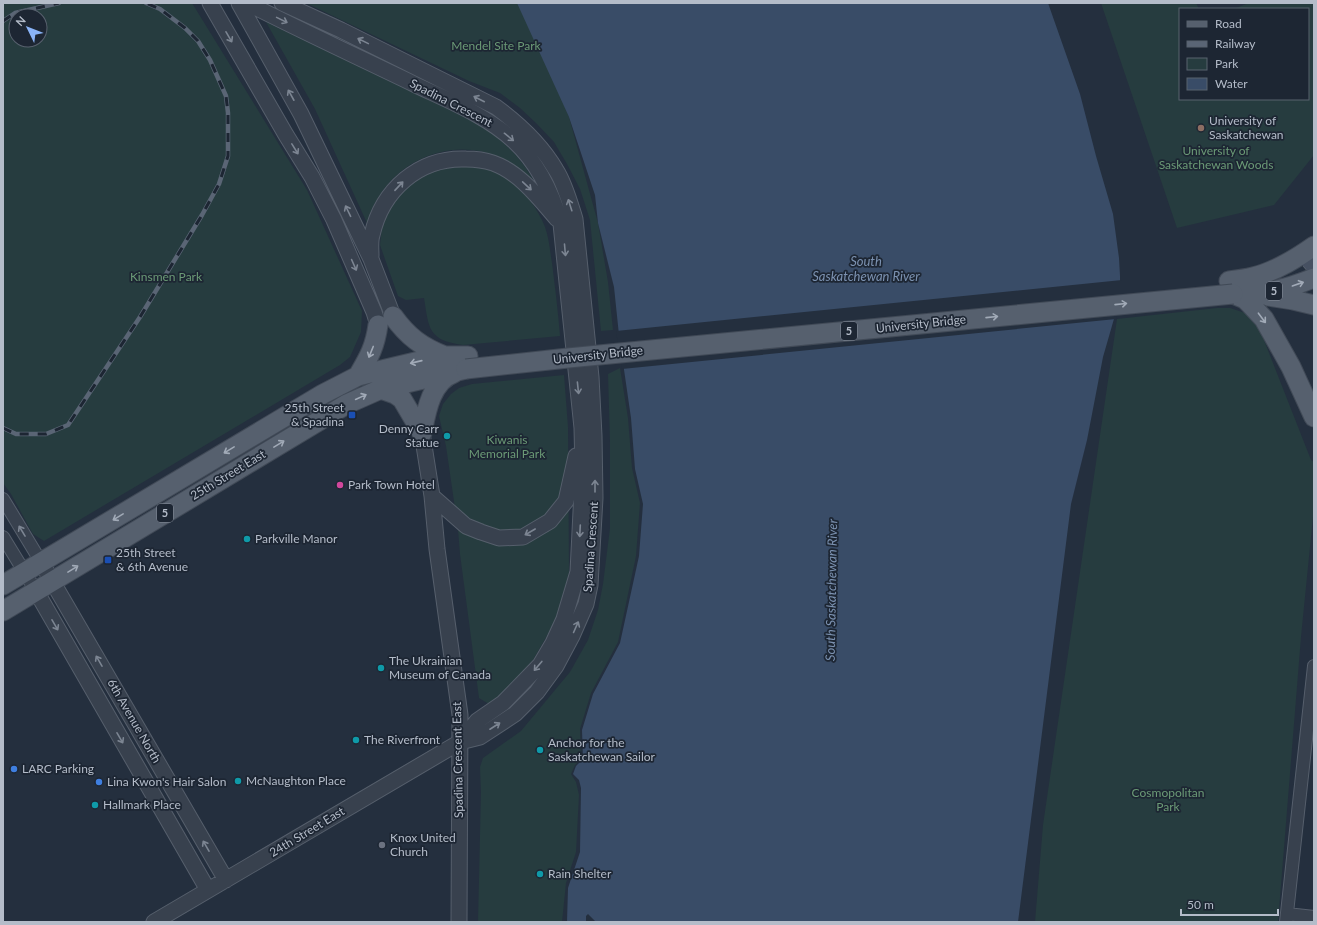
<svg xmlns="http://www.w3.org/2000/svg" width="1317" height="925" viewBox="0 0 1317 925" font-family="Lato,sans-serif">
  <rect width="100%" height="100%" fill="#242f3e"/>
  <!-- green -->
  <path fill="#263c3f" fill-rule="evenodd" d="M 3,3 L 192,3 L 307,190 L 362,311 L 361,332 L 350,357 L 340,365 L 44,541 L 33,534 L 11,494 L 3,483 ZM 16,16 L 40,16 L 40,40 L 16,40 Z
    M 306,3 L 525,3 L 569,117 L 598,223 L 608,282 L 613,330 L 601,331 L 590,220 L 580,189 L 567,164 L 554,142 L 537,124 L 520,108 L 500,93 L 469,81 Z
    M 1101,3 L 1196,3 L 1199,9 L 1180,9 L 1180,99 L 1308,99 L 1308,9 L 1233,9 L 1249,3 L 1314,3 L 1314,155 L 1274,205 L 1177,228 Z
    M 266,22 L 477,123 C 503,140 521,156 536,185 C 525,174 513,163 499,157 C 456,139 408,155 382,192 C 375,202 370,211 368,223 L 367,223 L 315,109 Z
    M 453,165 C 464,166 476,165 487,168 C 512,174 536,203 545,227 C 549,238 550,251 552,263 C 555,287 558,311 560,336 L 463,345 C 428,340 429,329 424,298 L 406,300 L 398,296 L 380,245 L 382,226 L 388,209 L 399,193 L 426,172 Z
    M 1217,308 L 1230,308 L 1251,315 L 1262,331 L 1262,335 L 1311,460 L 1314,462 L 1314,507 L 1301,637 L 1278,922 L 1035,922 L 1043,825 L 1117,319 Z
    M 620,368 L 628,418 L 632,468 L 640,503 L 636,556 L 618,642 L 591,693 L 580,729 L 581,759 L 575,765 L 571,774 L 576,782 L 579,795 L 576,852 L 566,883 L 562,922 L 478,922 L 481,792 L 480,767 L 483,758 L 521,731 L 570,672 L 588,640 L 598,610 L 603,584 L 610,528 L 610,442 L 608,374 Z
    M 564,375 L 568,427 L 569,573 L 556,620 L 533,660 L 502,696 L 489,704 L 479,698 L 460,554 L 458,529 L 446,446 L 439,416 L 443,404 L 451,394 L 459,388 L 472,384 Z"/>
  <!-- water -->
  <path fill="#394c67" d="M 517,3 L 1048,3 L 1080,94 L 1096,156 L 1113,214 L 1119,258 L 1120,276 L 1120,298 L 1103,357 L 1087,440 L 1071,504 L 1018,922 L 596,922 L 588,914 L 586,916 L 586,922 L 567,922 L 568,888 L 580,852 L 581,788 L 579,780 L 573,774 L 576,766 L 583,759 L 582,730 L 593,694 L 620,643 L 639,556 L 643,504 L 635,469 L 631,418 L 619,335 L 614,287 L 598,223 L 595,195 L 569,117 Z"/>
  <!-- pier -->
  <path fill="#242f3e" d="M 1122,280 L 1122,298 L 1116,319 L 622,369 L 616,331 Z"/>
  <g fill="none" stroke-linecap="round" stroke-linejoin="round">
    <!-- minor casing -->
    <g stroke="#565f6c" stroke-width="14">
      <path id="minor" d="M 3,499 L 41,562
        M 3,537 L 36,591
        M 1287,914 L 1314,917
        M 1286,922 L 1314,666"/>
    </g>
    <!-- tertiary casing -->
    <g stroke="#565f6c" stroke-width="17">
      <path id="tertiary" d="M 210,3 L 286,135 L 312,177 L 334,220 L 374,312 L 378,325
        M 239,3 L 301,114 L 371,259 L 393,316
        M 247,3 C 302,31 358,57 414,84 C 447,100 486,115 514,141 C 538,163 552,193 561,224 L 582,428 L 583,471 L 578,572 L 564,619 L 553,643 L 540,665 L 503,703 L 477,721 L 460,742
        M 371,256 C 371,249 370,241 372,235 C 382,190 419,157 466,159 C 474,159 484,160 493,163 C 519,172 539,198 557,219
        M 422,433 L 432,496 L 437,549 L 460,715 L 459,922
        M 432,496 L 466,526 L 481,532 L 499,538 L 523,537 L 550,521 L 566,501 L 576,456
        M 41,562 L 226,880
        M 36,591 L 208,890
        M 154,922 L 460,742 L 480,737 L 515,714 L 537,692 L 556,666 L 572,636 L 586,604 L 590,585 L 595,498 L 594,436 L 591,377 L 575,219 C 570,203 565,184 556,170 C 541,144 519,124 496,107 L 341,30 L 282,3"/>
    </g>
    <!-- secondary casing -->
    <g stroke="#565f6c" stroke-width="19">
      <path id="secondary" d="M 1304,253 L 1314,265"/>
    </g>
    <!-- primary casing -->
    <g stroke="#414a57" stroke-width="21">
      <path id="primary" d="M 1229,281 C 1237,280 1245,279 1253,277 C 1274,272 1297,258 1314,246
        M 1233,294 L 1245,299 L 1250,304 L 1264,319 L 1291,367 L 1314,417
        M 1234,294 C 1264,295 1286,289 1314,278
        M 1268,296 L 1293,300 L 1314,305
        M 393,316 C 408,337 422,347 445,356
        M 358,376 C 369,357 375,347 378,325
        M 381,389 L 395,394 L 402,399 L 422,433
        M 422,433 C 426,412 431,381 454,373
        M 3,585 L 323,394 L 358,376 L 386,369 L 428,359 L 445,356 L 468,356
        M 3,611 L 347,404 L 381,389 L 466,369"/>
    </g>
    <!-- minor -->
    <use href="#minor" stroke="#38414e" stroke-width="12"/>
    <!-- tertiary -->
    <use href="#tertiary" stroke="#38414e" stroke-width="15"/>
    <!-- secondary -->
    <use href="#secondary" stroke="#465061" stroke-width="17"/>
    <!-- primary -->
    <use href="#primary" stroke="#56606e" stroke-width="19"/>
    <!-- rail casing -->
    <g stroke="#5a6575" stroke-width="4.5">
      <path id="rail" d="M 3,21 L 15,13 L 59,3
        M 3,428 L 16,434 L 46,434 L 68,425 L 140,317 L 202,215 L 219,184 L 228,156 L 228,113 L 226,96 L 210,60 L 198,41 L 185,28 L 160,9 L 146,3"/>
    </g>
    <!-- rail -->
    <use href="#rail" stroke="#1d2633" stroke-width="3" stroke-dasharray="9" stroke-linecap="butt"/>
    <!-- primary-bridge casing -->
    <g stroke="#414a57" stroke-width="21" stroke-linecap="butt">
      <path id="primary-bridge" d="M 466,369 L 568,358 L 1233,294"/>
    </g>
    <!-- primary-bridge -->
    <use href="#primary-bridge" stroke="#56606e" stroke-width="19"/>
  </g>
  <!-- one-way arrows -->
  <defs><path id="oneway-shaft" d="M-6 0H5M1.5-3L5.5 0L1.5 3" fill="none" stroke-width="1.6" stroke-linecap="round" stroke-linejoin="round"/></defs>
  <g stroke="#7c8592">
    <use href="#oneway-shaft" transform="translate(282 20) rotate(26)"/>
    <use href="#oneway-shaft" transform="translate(229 37) rotate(60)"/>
    <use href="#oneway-shaft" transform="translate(363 41) rotate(-154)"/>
    <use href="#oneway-shaft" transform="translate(291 95) rotate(-119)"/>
    <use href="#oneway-shaft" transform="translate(479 99) rotate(-153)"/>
    <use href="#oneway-shaft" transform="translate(509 137) rotate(39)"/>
    <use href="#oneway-shaft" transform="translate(295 149) rotate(58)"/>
    <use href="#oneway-shaft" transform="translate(399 186) rotate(-47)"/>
    <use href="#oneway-shaft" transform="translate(527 186) rotate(43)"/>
    <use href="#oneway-shaft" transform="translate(570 205) rotate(-108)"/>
    <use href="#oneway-shaft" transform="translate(348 211) rotate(-116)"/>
    <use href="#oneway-shaft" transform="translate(565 250) rotate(85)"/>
    <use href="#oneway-shaft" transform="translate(354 265) rotate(66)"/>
    <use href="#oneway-shaft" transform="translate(578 388) rotate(84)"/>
    <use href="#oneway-shaft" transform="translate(595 486) rotate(-90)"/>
    <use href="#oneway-shaft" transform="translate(22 531) rotate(-121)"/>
    <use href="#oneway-shaft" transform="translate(580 531) rotate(93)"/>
    <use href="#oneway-shaft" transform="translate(530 532) rotate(150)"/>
    <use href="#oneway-shaft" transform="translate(55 625) rotate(60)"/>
    <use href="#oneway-shaft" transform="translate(576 627) rotate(-66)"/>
    <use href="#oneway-shaft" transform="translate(99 661) rotate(-120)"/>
    <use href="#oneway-shaft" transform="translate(538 666) rotate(130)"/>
    <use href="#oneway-shaft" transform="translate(495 726) rotate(-33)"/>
    <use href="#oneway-shaft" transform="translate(120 738) rotate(60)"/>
    <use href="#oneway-shaft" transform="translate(206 846) rotate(-120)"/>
  </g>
  <g stroke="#a1aab7">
    <use href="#oneway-shaft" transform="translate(1298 284) rotate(-19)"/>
    <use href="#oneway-shaft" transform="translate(1121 304) rotate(-6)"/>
    <use href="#oneway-shaft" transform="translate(992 317) rotate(-6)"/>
    <use href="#oneway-shaft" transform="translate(1262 318) rotate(53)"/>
    <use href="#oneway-shaft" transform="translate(371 352) rotate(112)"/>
    <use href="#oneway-shaft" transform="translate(416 362) rotate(167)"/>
    <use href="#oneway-shaft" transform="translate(361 397) rotate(-25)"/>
    <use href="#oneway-shaft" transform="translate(279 444) rotate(-31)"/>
    <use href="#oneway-shaft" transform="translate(229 450) rotate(149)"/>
    <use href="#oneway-shaft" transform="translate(118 517) rotate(149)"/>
    <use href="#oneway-shaft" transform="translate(73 569) rotate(-32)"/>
  </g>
  <!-- markers -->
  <circle fill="#8d6e63" stroke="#1d2633" stroke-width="1.5" cx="1201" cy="128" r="4"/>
  <g fill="#1a4fb4" stroke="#1d2633" stroke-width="1.5">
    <rect x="348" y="411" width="8" height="8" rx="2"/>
    <rect x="104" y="556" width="8" height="8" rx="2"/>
  </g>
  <g fill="#0f9aa8" stroke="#1d2633" stroke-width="1.5">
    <circle cx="447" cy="436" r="4"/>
    <circle cx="247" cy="539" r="4"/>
    <circle cx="381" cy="668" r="4"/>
    <circle cx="356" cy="740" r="4"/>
    <circle cx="540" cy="750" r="4"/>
    <circle cx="238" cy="781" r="4"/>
    <circle cx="95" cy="805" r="4"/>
    <circle cx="540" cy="874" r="4"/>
  </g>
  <circle fill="#d1479c" stroke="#1d2633" stroke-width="1.5" cx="340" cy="485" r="4"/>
  <g fill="#3f7fe0" stroke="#1d2633" stroke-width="1.5">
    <circle cx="14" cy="769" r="4"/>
    <circle cx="99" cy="782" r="4"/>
  </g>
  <circle fill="#6b7280" stroke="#1d2633" stroke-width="1.5" cx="382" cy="845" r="4"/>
  <g text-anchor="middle" stroke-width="3.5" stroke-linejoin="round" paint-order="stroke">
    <!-- shield labels -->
    <g fill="#1d2633" stroke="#878f9c" stroke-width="1">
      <rect x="1266" y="282" width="16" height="18" rx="3"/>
      <rect x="841" y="322" width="16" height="18" rx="3"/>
      <rect x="157" y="504" width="16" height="18" rx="3"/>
    </g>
    <g font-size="11" font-weight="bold" fill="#b4bcc9">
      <text x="1274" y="295">5</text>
      <text x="849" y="335">5</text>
      <text x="165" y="517">5</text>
    </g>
    <!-- park labels -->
    <g font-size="12" fill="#6b9a76" stroke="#1d2633">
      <text x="496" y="50">Mendel Site Park</text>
      <text x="1216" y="155">University of<tspan x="1216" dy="14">Saskatchewan Woods</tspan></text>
      <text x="166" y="281">Kinsmen Park</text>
      <text x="507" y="444">Kiwanis<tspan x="507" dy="14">Memorial Park</tspan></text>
      <text x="1168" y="797">Cosmopolitan<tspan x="1168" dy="14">Park</tspan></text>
    </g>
    <!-- street labels -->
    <g font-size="12" fill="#b4bcc9" stroke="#1d2633">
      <text transform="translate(451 103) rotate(27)" y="4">Spadina Crescent</text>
      <text transform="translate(921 324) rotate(-6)" y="4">University Bridge</text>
      <text transform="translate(598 355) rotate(-6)" y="4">University Bridge</text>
      <text transform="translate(228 475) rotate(-31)" y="4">25th Street East</text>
      <text transform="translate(591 547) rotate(-86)" y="4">Spadina Crescent</text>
      <text transform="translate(134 721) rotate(60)" y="4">6th Avenue North</text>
      <text transform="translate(458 760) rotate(-91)" y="4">Spadina Crescent East</text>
      <text transform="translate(307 832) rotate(-31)" y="4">24th Street East</text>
    </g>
    <!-- poi labels -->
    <g font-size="12" fill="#b4bcc9" stroke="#1d2633" text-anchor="start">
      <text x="1209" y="125">University of<tspan x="1209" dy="14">Saskatchewan</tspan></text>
      <text x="344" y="412" text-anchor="end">25th Street<tspan x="344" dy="14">&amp; Spadina</tspan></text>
      <text x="439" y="433" text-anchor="end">Denny Carr<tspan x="439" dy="14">Statue</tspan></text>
      <text x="348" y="489">Park Town Hotel</text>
      <text x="255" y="543">Parkville Manor</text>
      <text x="116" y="557">25th Street<tspan x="116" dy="14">&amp; 6th Avenue</tspan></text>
      <text x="389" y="665">The Ukrainian<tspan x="389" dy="14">Museum of Canada</tspan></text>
      <text x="364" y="744">The Riverfront</text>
      <text x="548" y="747">Anchor for the<tspan x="548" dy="14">Saskatchewan Sailor</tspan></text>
      <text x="22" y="773">LARC Parking</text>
      <text x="246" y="785">McNaughton Place</text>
      <text x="107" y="786">Lina Kwon's Hair Salon</text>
      <text x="103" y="809">Hallmark Place</text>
      <text x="390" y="842">Knox United<tspan x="390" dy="14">Church</tspan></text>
      <text x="548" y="878">Rain Shelter</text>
    </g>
    <!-- water labels -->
    <g font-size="13" font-style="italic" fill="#7c92b1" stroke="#1d2633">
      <text x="866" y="266">South<tspan x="866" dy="15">Saskatchewan River</tspan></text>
      <text transform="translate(831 590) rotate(-89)" y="5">South Saskatchewan River</text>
    </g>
  </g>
  <!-- border -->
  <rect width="1317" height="925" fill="none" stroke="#b4bcc9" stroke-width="8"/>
  <!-- legend -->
  <rect x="1179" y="8" width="130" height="92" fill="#1d2633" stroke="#59626f"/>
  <rect x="1187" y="21" width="20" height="6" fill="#56606e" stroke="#59626f"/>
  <text x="1215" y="28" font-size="12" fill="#b4bcc9">Road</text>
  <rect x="1187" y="41" width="20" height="6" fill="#5a6575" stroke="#59626f"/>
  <text x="1215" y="48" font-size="12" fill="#b4bcc9">Railway</text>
  <rect x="1187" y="58" width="20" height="12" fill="#263c3f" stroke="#59626f"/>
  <text x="1215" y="68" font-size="12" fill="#b4bcc9">Park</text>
  <rect x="1187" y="78" width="20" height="12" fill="#394c67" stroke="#59626f"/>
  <text x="1215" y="88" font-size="12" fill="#b4bcc9">Water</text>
  <!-- north arrow -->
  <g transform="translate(28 28) rotate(313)"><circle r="19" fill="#1d2633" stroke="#59626f"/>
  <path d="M0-3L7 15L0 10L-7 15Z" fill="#8ab4f8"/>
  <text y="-6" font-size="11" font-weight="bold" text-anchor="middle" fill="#b4bcc9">N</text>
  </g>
  <!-- scale -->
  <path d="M1181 909v6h97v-6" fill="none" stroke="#b4bcc9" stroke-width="2"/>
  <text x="1187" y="909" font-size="12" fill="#b4bcc9" stroke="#1d2633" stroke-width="3" paint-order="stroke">50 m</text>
</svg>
